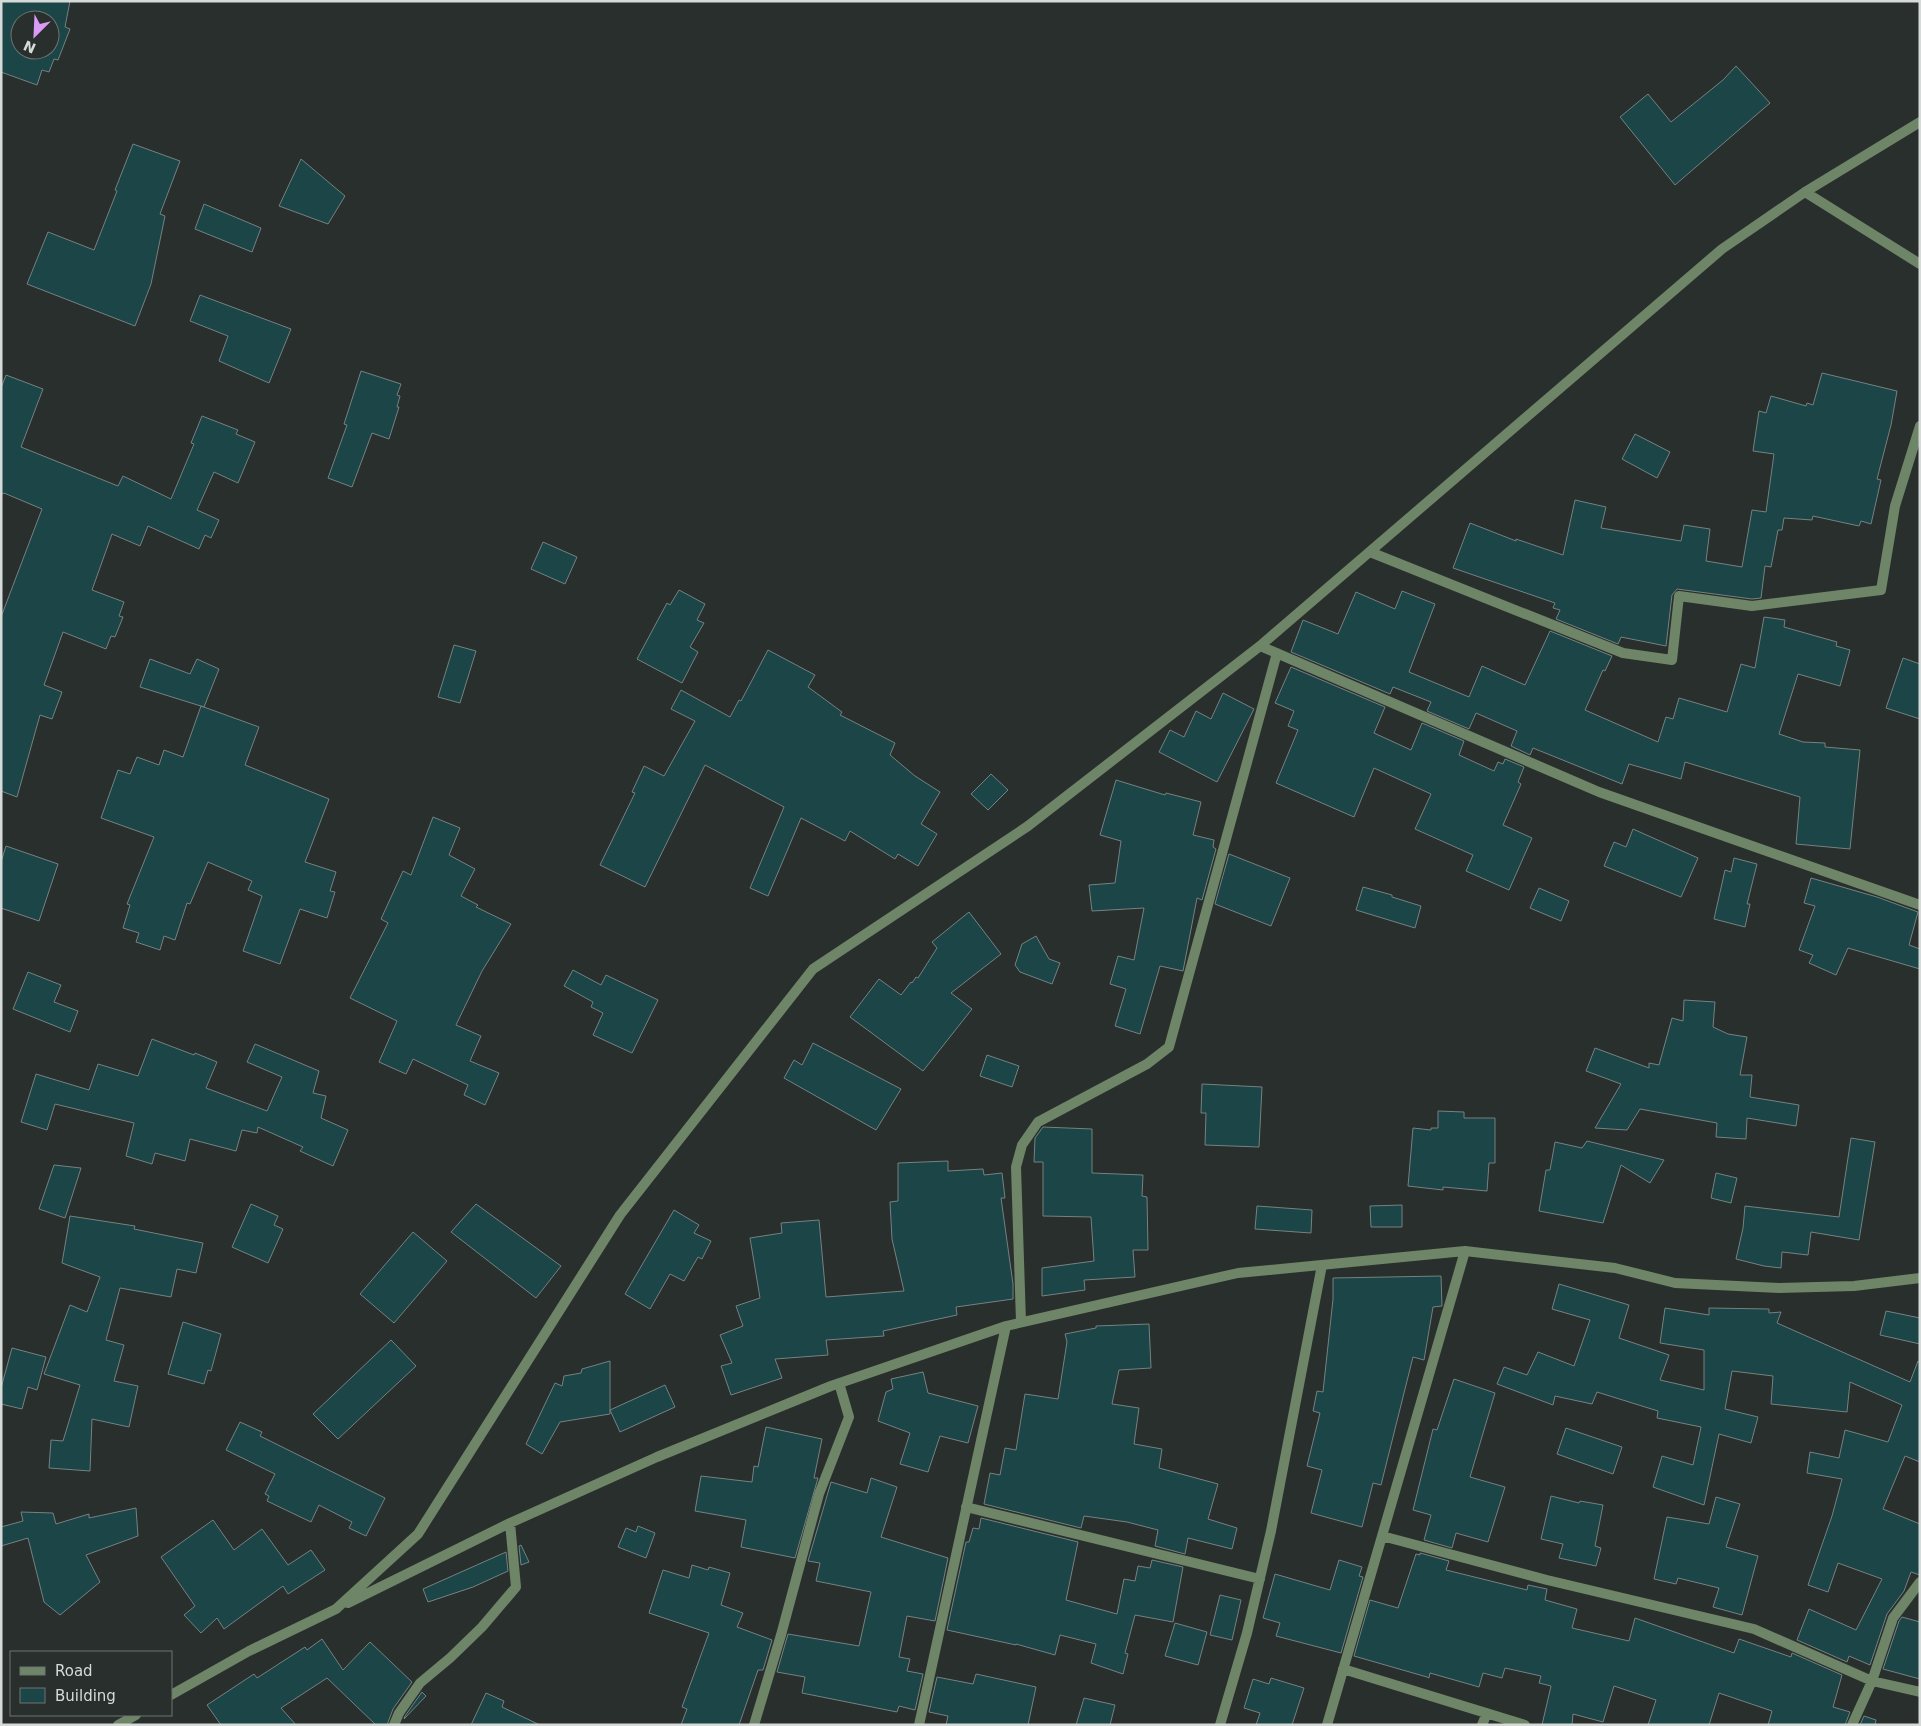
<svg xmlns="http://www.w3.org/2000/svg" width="1921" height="1726" viewBox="0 0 1921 1726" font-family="'DejaVu Sans',sans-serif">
  <rect width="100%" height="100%" fill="#282f2c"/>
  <!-- building -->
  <path fill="#1b4546" stroke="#778181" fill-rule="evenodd" d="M 1,1 L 70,1 L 65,27 L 70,29 L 58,60 L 54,59 L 49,72 L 42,70 L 37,85 L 1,72 ZM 20,20 L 50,20 L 50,50 L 20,50 Z
    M 1736,66 L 1770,103 L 1675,185 L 1620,117 L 1648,94 L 1671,122 L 1723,80 Z
    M 133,144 L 180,161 L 160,214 L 165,216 L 151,284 L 135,326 L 27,284 L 48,232 L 94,250 L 117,191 L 115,190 Z
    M 301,159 L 345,196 L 328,224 L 279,206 Z
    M 204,204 L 261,228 L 252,252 L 195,229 Z
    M 200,295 L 291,329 L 269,383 L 219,361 L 228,336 L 190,321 Z
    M 361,371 L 401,384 L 397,395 L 400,396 L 397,407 L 399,407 L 389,439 L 372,433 L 352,487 L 328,478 L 347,425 L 344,424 Z
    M 1822,373 L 1897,391 L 1891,425 L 1877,479 L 1881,480 L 1871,524 L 1861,521 L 1859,526 L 1813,516 L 1812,520 L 1784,518 L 1782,530 L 1778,530 L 1771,567 L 1765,566 L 1761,598 L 1752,599 L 1677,589 L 1672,595 L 1666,646 L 1621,637 L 1618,644 L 1556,619 L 1560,610 L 1553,608 L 1555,603 L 1453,568 L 1470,523 L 1516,541 L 1516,539 L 1563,555 L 1575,500 L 1606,507 L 1601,528 L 1681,541 L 1684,525 L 1710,529 L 1706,561 L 1742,567 L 1752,510 L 1766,512 L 1774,454 L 1753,451 L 1759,411 L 1766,413 L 1771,396 L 1806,406 L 1807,403 L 1813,405 Z
    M 6,375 L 43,389 L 21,447 L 118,486 L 123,476 L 171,499 L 194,444 L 191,443 L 202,416 L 238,430 L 236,434 L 255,442 L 238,483 L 214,472 L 197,510 L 219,520 L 211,538 L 205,535 L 199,549 L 148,526 L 140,546 L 112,534 L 92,590 L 124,602 L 119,616 L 123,617 L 115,637 L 111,636 L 106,649 L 63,632 L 44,685 L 62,692 L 52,719 L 40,715 L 17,797 L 1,791 L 1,617 L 42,509 L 4,493 L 1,495 L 1,388 Z
    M 1635,434 L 1670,452 L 1657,478 L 1622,459 Z
    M 543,542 L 577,557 L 565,584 L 531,569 Z
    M 679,590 L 705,604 L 697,620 L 704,623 L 690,647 L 698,652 L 682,683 L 637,659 L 667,603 L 670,605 Z
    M 1402,591 L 1435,604 L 1409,672 L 1469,697 L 1482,666 L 1525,685 L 1550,631 L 1612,656 L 1605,671 L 1603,670 L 1585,710 L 1658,742 L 1666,717 L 1673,719 L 1679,698 L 1727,712 L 1741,664 L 1755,668 L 1764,617 L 1785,620 L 1784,627 L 1837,642 L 1836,646 L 1850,650 L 1840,686 L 1798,674 L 1779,734 L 1803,742 L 1825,743 L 1825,747 L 1860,750 L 1850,849 L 1796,844 L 1800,797 L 1685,762 L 1681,779 L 1629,764 L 1622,784 L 1533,748 L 1530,755 L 1511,746 L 1517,731 L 1476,713 L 1469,729 L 1427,711 L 1431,702 L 1393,687 L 1390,694 L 1291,652 L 1303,620 L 1338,634 L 1356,592 L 1395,609 Z
    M 454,645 L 476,651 L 460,703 L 438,697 Z
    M 768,650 L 815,675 L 808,687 L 842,712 L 840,715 L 895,743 L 890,755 L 915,776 L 940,792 L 921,824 L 937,834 L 918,866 L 898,854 L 895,859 L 850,831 L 845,841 L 801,818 L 768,896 L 750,888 L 784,807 L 705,765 L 645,887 L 600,865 L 635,793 L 632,792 L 644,766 L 664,776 L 695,721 L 671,709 L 681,690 L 730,717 L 739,700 L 741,701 Z
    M 1903,658 L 1920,664 L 1920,719 L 1886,708 Z
    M 150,659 L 190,674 L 197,659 L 219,669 L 204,707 L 140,687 Z
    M 1291,667 L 1385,707 L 1374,733 L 1411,750 L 1422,723 L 1464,741 L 1459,755 L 1494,771 L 1498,762 L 1503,764 L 1505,759 L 1524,767 L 1518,782 L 1521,784 L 1503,825 L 1532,838 L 1509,890 L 1466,871 L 1473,855 L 1415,829 L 1431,794 L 1374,768 L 1354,817 L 1276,783 L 1298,730 L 1288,726 L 1294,711 L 1275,703 Z
    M 1223,693 L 1254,709 L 1217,782 L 1159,752 L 1170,730 L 1184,737 L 1196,711 L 1211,719 Z
    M 201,706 L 259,727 L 245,765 L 329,799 L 305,862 L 336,872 L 330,891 L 335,892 L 327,918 L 300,909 L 280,964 L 243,951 L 262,896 L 248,890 L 252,881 L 208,862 L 190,904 L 187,903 L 175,940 L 164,936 L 160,950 L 136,942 L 139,933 L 123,928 L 130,905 L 127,904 L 154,837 L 101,818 L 118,770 L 130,774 L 137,757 L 159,765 L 164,750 L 183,757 Z
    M 991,774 L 1008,790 L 988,810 L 971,794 Z
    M 1116,780 L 1165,795 L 1166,793 L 1201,802 L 1193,835 L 1214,840 L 1213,847 L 1216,849 L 1202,900 L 1197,898 L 1183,971 L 1160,966 L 1140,1034 L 1115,1026 L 1126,989 L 1110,984 L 1118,956 L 1134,960 L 1144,908 L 1092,911 L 1089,885 L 1115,883 L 1121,841 L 1100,835 Z
    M 433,817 L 460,828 L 449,855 L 475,869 L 461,896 L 478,905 L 476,907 L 511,924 L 482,971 L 456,1025 L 481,1036 L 470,1061 L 499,1073 L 485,1105 L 464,1095 L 468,1085 L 413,1059 L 406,1074 L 379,1062 L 397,1021 L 350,998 L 388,923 L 381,919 L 403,871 L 411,875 Z
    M 1633,829 L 1698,858 L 1681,897 L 1604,866 L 1614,842 L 1626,847 Z
    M 6,846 L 58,864 L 39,921 L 1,908 L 1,862 Z
    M 1229,854 L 1290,878 L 1271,926 L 1215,904 Z
    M 1734,858 L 1757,864 L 1747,904 L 1750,904 L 1745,927 L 1714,919 L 1725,870 L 1731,872 Z
    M 1811,878 L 1877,897 L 1918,912 L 1909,945 L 1920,949 L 1920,969 L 1848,948 L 1836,975 L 1809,963 L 1813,955 L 1799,950 L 1815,906 L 1804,903 Z
    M 1363,887 L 1392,895 L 1392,897 L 1421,906 L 1415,928 L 1356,910 Z
    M 1539,888 L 1569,901 L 1561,921 L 1530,908 Z
    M 969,912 L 1001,954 L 951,993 L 972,1009 L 923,1071 L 850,1017 L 879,979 L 901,995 L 911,982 L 912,983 L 916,977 L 918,978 L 937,948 L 932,942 Z
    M 1036,936 L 1049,959 L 1060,963 L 1052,984 L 1020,972 L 1015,965 L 1022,944 Z
    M 573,970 L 601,985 L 606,975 L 658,1000 L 632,1053 L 593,1035 L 603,1013 L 591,1007 L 593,1002 L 564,986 Z
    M 28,972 L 61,985 L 54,1002 L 78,1011 L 70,1032 L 13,1009 Z
    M 1684,1000 L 1715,1002 L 1713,1027 L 1728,1034 L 1747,1037 L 1740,1075 L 1752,1075 L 1750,1097 L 1799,1105 L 1796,1126 L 1747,1118 L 1746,1139 L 1716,1137 L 1717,1123 L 1640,1109 L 1627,1130 L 1595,1128 L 1621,1084 L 1586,1071 L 1595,1048 L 1649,1068 L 1649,1063 L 1659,1065 L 1672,1018 L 1683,1021 Z
    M 152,1039 L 194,1055 L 195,1053 L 217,1062 L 206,1088 L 267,1111 L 282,1077 L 247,1062 L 255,1044 L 319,1071 L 313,1093 L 326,1096 L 321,1118 L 348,1130 L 333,1166 L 300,1151 L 303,1147 L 258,1127 L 257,1133 L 242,1130 L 236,1151 L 190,1139 L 185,1161 L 155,1153 L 152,1164 L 126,1156 L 134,1123 L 55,1104 L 47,1130 L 21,1122 L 36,1074 L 89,1090 L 98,1064 L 138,1076 Z
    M 813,1043 L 901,1089 L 876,1130 L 784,1078 L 794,1060 L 802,1065 Z
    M 987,1055 L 1019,1066 L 1012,1087 L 980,1076 Z
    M 1202,1084 L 1262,1087 L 1259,1147 L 1205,1145 L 1206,1113 L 1201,1113 Z
    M 1438,1111 L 1464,1112 L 1464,1118 L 1495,1118 L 1495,1163 L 1489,1163 L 1487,1191 L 1443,1187 L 1443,1190 L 1408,1186 L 1413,1128 L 1431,1130 L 1431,1128 L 1438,1128 Z
    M 1043,1127 L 1092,1129 L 1092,1173 L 1143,1175 L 1142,1196 L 1147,1197 L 1148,1250 L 1133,1250 L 1135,1277 L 1084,1280 L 1085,1290 L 1042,1296 L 1042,1268 L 1094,1261 L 1091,1217 L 1043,1216 L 1043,1162 L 1034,1162 L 1035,1138 Z
    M 1851,1138 L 1875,1142 L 1859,1240 L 1811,1232 L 1808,1255 L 1782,1252 L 1781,1268 L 1764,1266 L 1736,1259 L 1743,1228 L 1745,1206 L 1839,1217 Z
    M 1587,1141 L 1664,1160 L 1650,1183 L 1621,1165 L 1603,1223 L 1539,1211 L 1546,1170 L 1550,1170 L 1555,1142 L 1582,1148 Z
    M 948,1161 L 948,1171 L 983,1169 L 984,1175 L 1002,1173 L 1005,1198 L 1001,1198 L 1013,1284 L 1013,1299 L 956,1307 L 957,1315 L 883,1331 L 884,1336 L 826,1340 L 828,1355 L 775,1359 L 782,1378 L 731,1395 L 721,1366 L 732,1363 L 720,1335 L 743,1326 L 736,1306 L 760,1298 L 750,1238 L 782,1233 L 781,1223 L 819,1220 L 826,1297 L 904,1291 L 892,1239 L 890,1202 L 898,1201 L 898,1163 Z
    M 54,1165 L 81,1168 L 65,1218 L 39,1209 Z
    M 1716,1173 L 1737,1178 L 1731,1203 L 1711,1198 Z
    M 251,1204 L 278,1216 L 274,1225 L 283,1229 L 268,1263 L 232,1247 Z
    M 476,1204 L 561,1266 L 536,1298 L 451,1232 Z
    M 1402,1205 L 1402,1227 L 1371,1227 L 1370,1206 Z
    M 1257,1206 L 1312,1210 L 1311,1233 L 1255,1229 Z
    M 674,1210 L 699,1225 L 694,1233 L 711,1241 L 702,1259 L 698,1257 L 684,1281 L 670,1274 L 650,1309 L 625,1294 Z
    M 70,1216 L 135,1226 L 134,1229 L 203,1243 L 196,1273 L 177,1269 L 171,1297 L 120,1288 L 106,1340 L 124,1345 L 114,1381 L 138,1386 L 129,1427 L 92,1419 L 90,1471 L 49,1468 L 51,1440 L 63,1441 L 80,1385 L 44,1374 L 70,1305 L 87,1312 L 100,1277 L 62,1263 Z
    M 413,1232 L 447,1261 L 394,1323 L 360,1294 Z
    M 1441,1276 L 1442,1306 L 1433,1307 L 1424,1360 L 1413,1357 L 1381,1485 L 1373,1483 L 1362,1527 L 1311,1513 L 1322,1470 L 1307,1466 L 1320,1413 L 1313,1411 L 1317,1391 L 1323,1392 L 1333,1299 L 1333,1278 Z
    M 1559,1284 L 1629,1305 L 1619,1338 L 1669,1355 L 1660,1380 L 1704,1390 L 1704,1350 L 1660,1343 L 1665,1308 L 1709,1315 L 1709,1308 L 1769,1309 L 1769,1313 L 1781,1312 L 1777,1323 L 1910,1382 L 1918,1361 L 1920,1362 L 1920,1462 L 1905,1456 L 1883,1509 L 1920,1524 L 1920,1575 L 1911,1572 L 1904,1591 L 1887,1614 L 1870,1665 L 1849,1656 L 1847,1662 L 1797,1640 L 1809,1609 L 1856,1630 L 1882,1579 L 1838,1563 L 1828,1592 L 1808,1585 L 1832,1516 L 1842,1479 L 1807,1473 L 1810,1452 L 1839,1458 L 1845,1430 L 1888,1442 L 1902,1405 L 1850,1382 L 1847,1412 L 1771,1404 L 1773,1376 L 1732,1371 L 1725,1409 L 1758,1417 L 1751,1443 L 1719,1434 L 1704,1505 L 1653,1487 L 1662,1456 L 1693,1465 L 1701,1427 L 1657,1418 L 1658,1411 L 1597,1392 L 1592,1404 L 1555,1396 L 1553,1405 L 1497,1384 L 1504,1367 L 1527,1375 L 1538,1352 L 1574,1366 L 1590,1320 L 1552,1309 Z
    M 1886,1311 L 1920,1318 L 1920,1344 L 1880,1335 Z
    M 183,1322 L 221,1334 L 211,1371 L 208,1370 L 204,1384 L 168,1374 Z
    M 1149,1324 L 1151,1368 L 1119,1370 L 1112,1404 L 1139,1408 L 1134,1444 L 1162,1449 L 1159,1468 L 1218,1484 L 1208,1519 L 1237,1528 L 1232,1549 L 1188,1538 L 1185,1554 L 1155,1546 L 1158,1530 L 1127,1522 L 1084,1516 L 1081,1528 L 984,1504 L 990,1473 L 1000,1475 L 1005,1448 L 1016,1450 L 1025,1394 L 1058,1399 L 1067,1342 L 1065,1334 L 1096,1328 L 1096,1326 Z
    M 391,1340 L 416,1366 L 338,1439 L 313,1414 Z
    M 12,1348 L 46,1357 L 37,1390 L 28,1387 L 22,1409 L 1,1404 L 1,1388 Z
    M 610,1361 L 610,1414 L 560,1422 L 542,1454 L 526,1444 L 555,1383 L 562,1386 L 564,1376 L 581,1373 L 582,1369 Z
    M 923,1372 L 928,1393 L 978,1406 L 968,1443 L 940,1436 L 928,1472 L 900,1464 L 910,1433 L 878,1421 L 886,1392 L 893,1389 L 891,1379 Z
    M 1454,1379 L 1495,1393 L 1470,1477 L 1505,1487 L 1488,1542 L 1456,1533 L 1452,1548 L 1424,1540 L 1431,1515 L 1413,1510 L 1433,1429 L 1437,1430 Z
    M 665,1385 L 675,1407 L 620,1432 L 610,1410 Z
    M 240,1422 L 262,1432 L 260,1436 L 385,1498 L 366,1536 L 349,1528 L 352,1522 L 319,1505 L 311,1522 L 267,1501 L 269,1496 L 265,1494 L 275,1474 L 226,1450 Z
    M 766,1427 L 822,1439 L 814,1478 L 818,1478 L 795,1558 L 741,1547 L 746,1520 L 695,1511 L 701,1476 L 752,1482 L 754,1466 L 758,1467 Z
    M 1566,1428 L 1622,1447 L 1613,1474 L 1557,1454 Z
    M 871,1478 L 897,1487 L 881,1537 L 948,1558 L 935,1621 L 907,1616 L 899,1657 L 910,1659 L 907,1671 L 923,1674 L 915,1710 L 899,1706 L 897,1712 L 802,1693 L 805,1677 L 777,1672 L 788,1634 L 859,1646 L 871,1592 L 816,1581 L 820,1563 L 808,1561 L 831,1482 L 867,1493 Z
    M 1551,1496 L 1579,1503 L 1580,1501 L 1603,1505 L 1595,1546 L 1601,1548 L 1596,1566 L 1559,1558 L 1563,1544 L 1541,1539 Z
    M 1716,1497 L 1740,1504 L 1726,1547 L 1758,1556 L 1742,1615 L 1713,1607 L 1719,1588 L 1678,1578 L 1676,1584 L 1654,1579 L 1667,1517 L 1709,1524 Z
    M 136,1508 L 138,1536 L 86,1555 L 100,1582 L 60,1615 L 44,1602 L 28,1538 L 1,1546 L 1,1527 L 23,1521 L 21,1512 L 53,1513 L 56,1524 L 89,1514 L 89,1518 Z
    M 981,1518 L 1078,1542 L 1066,1600 L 1117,1614 L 1124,1579 L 1135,1581 L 1138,1566 L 1150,1568 L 1152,1560 L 1183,1567 L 1173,1622 L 1135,1615 L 1125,1653 L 1128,1654 L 1123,1674 L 1091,1663 L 1096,1644 L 1060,1635 L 1055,1655 L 1016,1644 L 1016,1645 L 947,1630 L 966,1542 L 969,1542 L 973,1528 L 979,1529 Z
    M 213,1520 L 234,1550 L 262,1529 L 288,1565 L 311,1550 L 325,1570 L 288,1594 L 283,1586 L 224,1629 L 217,1618 L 201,1633 L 184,1615 L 195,1606 L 161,1557 Z
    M 638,1526 L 655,1533 L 646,1558 L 618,1547 L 626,1528 L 636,1532 Z
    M 521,1545 L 529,1562 L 521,1565 L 519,1546 Z
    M 506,1552 L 508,1571 L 473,1587 L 428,1602 L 423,1589 Z
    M 1420,1553 L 1449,1561 L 1446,1570 L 1527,1590 L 1528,1585 L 1547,1589 L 1545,1600 L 1577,1609 L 1572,1628 L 1629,1641 L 1635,1618 L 1734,1653 L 1739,1639 L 1791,1657 L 1792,1653 L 1842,1675 L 1833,1707 L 1850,1712 L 1845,1725 L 1768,1725 L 1772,1711 L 1719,1693 L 1709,1725 L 1648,1725 L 1656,1700 L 1614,1686 L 1603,1722 L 1573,1714 L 1572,1725 L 1542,1725 L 1551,1686 L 1539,1683 L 1541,1676 L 1505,1668 L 1502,1678 L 1483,1673 L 1479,1687 L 1430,1673 L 1429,1678 L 1427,1677 L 1354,1656 L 1370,1600 L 1398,1608 L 1416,1554 L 1420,1555 Z
    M 1339,1560 L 1362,1567 L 1359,1576 L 1363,1577 L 1341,1653 L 1276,1636 L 1280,1623 L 1263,1618 L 1275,1574 L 1330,1590 Z
    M 692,1565 L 708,1570 L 709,1567 L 730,1573 L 721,1605 L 743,1613 L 737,1627 L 772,1640 L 763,1670 L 758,1670 L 739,1725 L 681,1725 L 687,1709 L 682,1707 L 709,1633 L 649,1613 L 663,1570 L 689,1578 Z
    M 1220,1595 L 1241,1600 L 1232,1640 L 1210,1635 Z
    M 1902,1617 L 1920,1622 L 1920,1679 L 1883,1669 L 1899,1621 Z
    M 1175,1623 L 1207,1632 L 1198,1665 L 1165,1656 Z
    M 322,1639 L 343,1670 L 370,1642 L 412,1682 L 393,1709 L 387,1725 L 376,1725 L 327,1678 L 281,1708 L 296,1725 L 221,1725 L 207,1705 L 254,1674 L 257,1678 L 305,1647 L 307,1650 Z
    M 976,1674 L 1036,1687 L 1028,1725 L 946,1725 L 948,1716 L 929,1712 L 937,1677 L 973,1684 Z
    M 1271,1678 L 1304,1688 L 1292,1725 L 1256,1725 L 1260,1713 L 1244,1708 L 1253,1679 L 1269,1684 Z
    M 422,1692 L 426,1696 L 404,1719 L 405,1716 Z
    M 486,1693 L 504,1701 L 502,1707 L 540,1725 L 471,1725 Z
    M 1084,1698 L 1115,1705 L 1110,1725 L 1076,1725 Z
    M 1864,1716 L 1876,1720 L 1875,1725 L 1860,1725 Z"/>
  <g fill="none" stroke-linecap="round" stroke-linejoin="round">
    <!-- street -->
    <path stroke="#6e8567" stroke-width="10" d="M 1805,192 L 1920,264
      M 1370,552 L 1623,653 L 1672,660 L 1679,596 L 1752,606 L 1881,590 L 1895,506 L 1920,426
      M 1260,646 L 1599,792 L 1920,905
      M 1021,1322 L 1016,1167 L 1022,1145 L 1038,1122 L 1147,1064 L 1169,1047 L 1277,653
      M 966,1507 L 1260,1579
      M 1382,1536 L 1547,1580 L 1754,1629 L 1872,1681 L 1920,1692
      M 348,1603 L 510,1523 L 657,1457 L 831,1386 L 1006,1326 L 1238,1273 L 1465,1251 L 1615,1268 L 1675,1283 L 1779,1288 L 1854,1286 L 1920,1278
      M 1343,1669 L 1525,1725
      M 171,1695 L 249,1651 L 336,1609 L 418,1534 L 620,1215 L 813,969 L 1028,826 L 1260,646 L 1722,249 L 1805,192 L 1920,122
      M 118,1725 L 136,1715
      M 394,1725 L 399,1713 L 420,1683 L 450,1658 L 482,1627 L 516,1587 L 510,1523
      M 754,1725 L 781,1635 L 819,1494 L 849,1417 L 839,1383
      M 919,1725 L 1006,1326
      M 1220,1725 L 1247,1633 L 1271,1531 L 1322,1265
      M 1327,1725 L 1465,1251
      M 1482,1725 L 1487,1713
      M 1852,1725 L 1872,1681 L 1893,1618 L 1920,1582"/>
  </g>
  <!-- border -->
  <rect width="1921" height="1726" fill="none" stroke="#d6dbd9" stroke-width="5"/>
  <!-- legend -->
  <rect x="10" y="1651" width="162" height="65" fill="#282f2c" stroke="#6e7471"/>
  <rect x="20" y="1667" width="25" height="8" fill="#6e8567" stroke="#6e7471"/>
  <text x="55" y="1676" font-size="15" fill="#d6dbd9">Road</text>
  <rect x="20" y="1688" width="25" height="15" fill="#1b4546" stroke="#6e7471"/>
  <text x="55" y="1701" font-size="15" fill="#d6dbd9">Building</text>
  <!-- north arrow -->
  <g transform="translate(35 35) rotate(204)"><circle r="24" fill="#282f2c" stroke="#6e7471"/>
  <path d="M0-4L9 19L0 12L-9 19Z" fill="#da9af6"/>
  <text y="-8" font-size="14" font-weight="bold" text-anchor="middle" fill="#d6dbd9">N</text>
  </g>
</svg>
